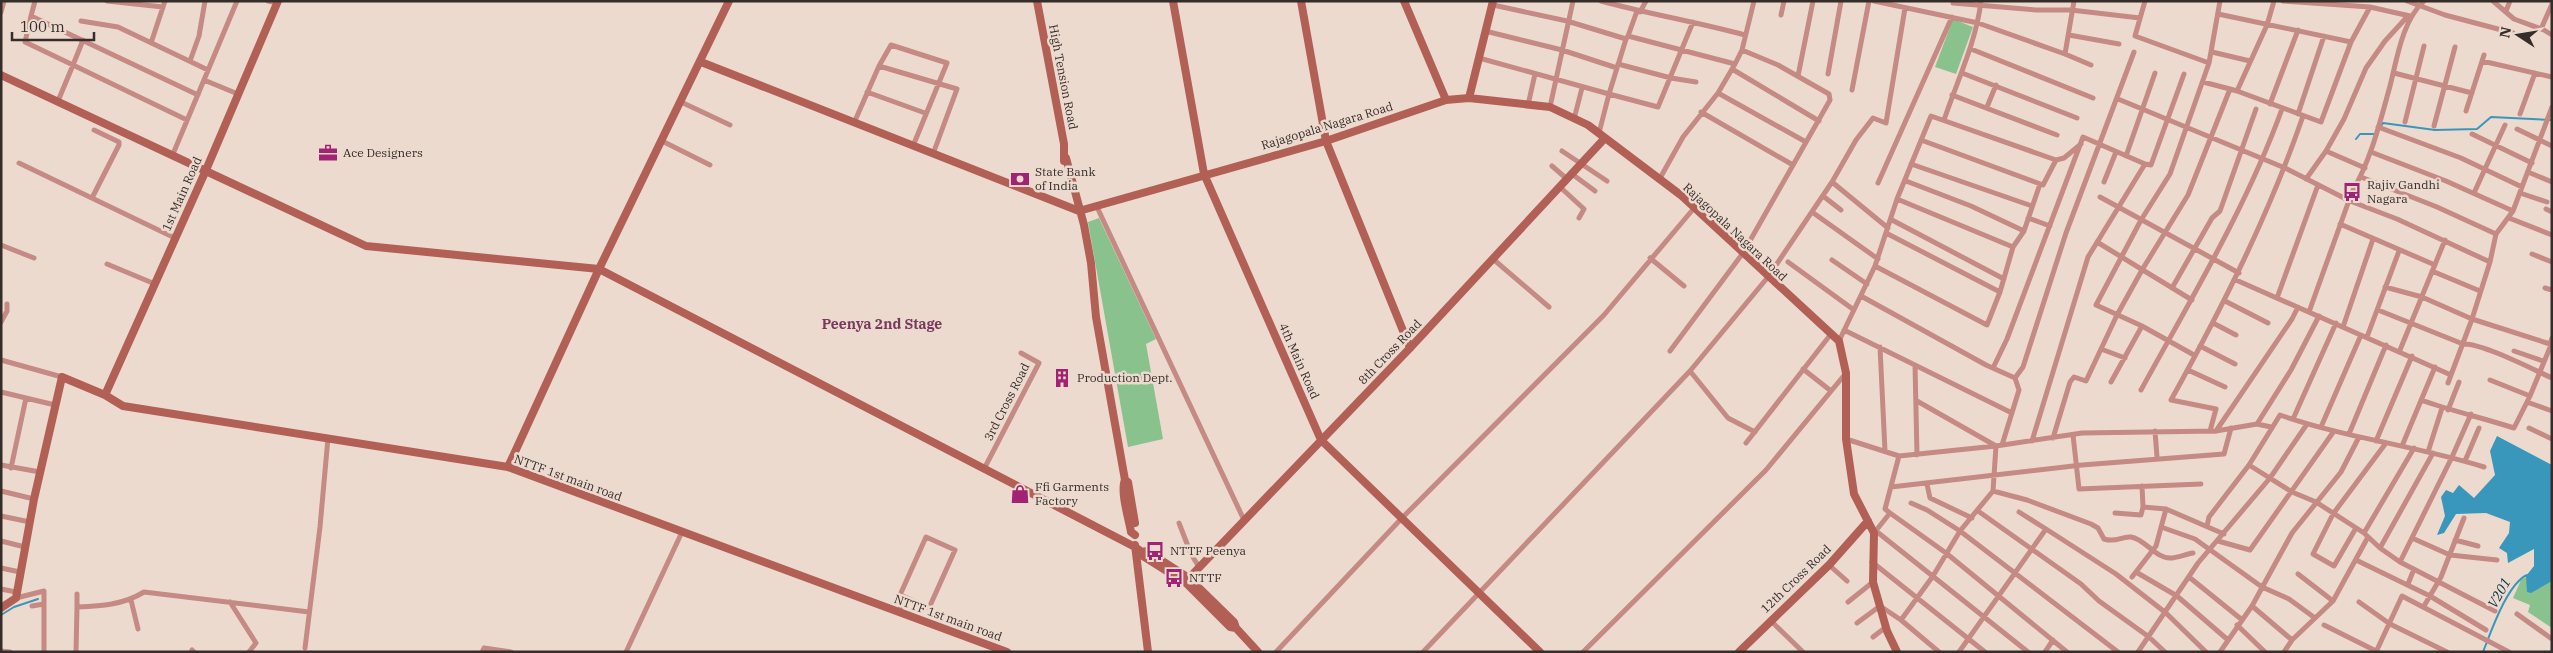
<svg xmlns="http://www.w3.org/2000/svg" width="2553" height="653" viewBox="0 0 2553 653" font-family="'IBM Plex Serif',serif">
  <rect width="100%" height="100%" fill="#ecdacf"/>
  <!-- green -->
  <path fill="#89c28c" d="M 1953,19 L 1973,27 L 1956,74 L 1935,67 Z
    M 1099,218 L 1156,339 L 1146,344 L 1163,439 L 1128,447 L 1088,222 Z
    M 2552,563 L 2552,628 L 2528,612 L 2530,605 L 2513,598 L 2521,580 Z"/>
  <!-- water -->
  <path fill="#3997bb" d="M 2497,436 L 2552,465 L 2552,581 L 2531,593 L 2527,592 L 2526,576 L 2534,566 L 2534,549 L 2508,563 L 2507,553 L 2499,548 L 2509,533 L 2510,522 L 2486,513 L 2456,514 L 2444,533 L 2437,535 L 2445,516 L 2441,497 L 2446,490 L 2453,493 L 2459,485 L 2474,498 L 2495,475 L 2490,451 Z"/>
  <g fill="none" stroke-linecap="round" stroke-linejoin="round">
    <!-- stream -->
    <path stroke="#3997bb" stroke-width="2" d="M 2381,126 L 2383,123 L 2435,130 L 2477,129 L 2491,117 L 2552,120
      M 2356,139 L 2360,134 L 2374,134
      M 1,615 L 14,607 L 38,599
      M 2483,652 C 2491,632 2507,584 2527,575"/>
    <!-- street -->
    <path stroke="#c48a83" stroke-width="5" d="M 35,1 L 31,16 L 198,95
      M 107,1 L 163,7
      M 268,1 L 277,3
      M 1601,1 C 1649,14 1697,22 1745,35
      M 1874,1 L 1978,23 L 2065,54 L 2074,1
      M 2145,1 L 2135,36 L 2209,63
      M 2283,1 L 2370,7 L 2410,16
      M 2407,1 L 2445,15 L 2513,33
      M 2493,1 L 2514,19 L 2544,30 L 2552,35
      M 1953,3 L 2036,10 L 2071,10 L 2140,18
      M 1493,5 L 1567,21 L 1626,39 L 1628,36 L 1735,64
      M 2506,11 L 2510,1
      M 1,12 L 4,1
      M 1640,12 L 1646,1
      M 2218,14 L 2351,42
      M 1781,15 L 1784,1
      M 31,16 L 25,42 L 73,65 L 83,40
      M 81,21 L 118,27 L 208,70
      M 2541,29 L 2552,4
      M 1485,31 L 1562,50 L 1617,68 L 1609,94 L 1658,107 L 1693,22
      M 2069,35 L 2119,44
      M 1628,36 L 1637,11
      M 151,43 L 165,1
      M 1971,49 L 2093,98
      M 2212,52 L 2250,61
      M 2065,54 L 2091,65
      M 1479,58 L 1609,94 L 1599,133
      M 190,61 L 199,36 L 205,1
      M 2482,61 L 2552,77
      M 1618,64 L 1671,78 L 1696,82
      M 1618,65 L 1626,39
      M 879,66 L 891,45 L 947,63 L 913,146
      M 1732,69 L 1819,121
      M 1962,73 L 2077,118
      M 2394,73 L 2472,93
      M 1828,74 L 1841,1
      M 1798,76 L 1813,1
      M 204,80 L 238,94
      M 2203,82 L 2230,89
      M 1852,90 L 1869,1
      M 2237,91 L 2321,122 L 2351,42 L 2370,7
      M 867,92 L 925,113
      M 1718,93 L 1806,142
      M 1952,95 L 2057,135
      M 2118,99 L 2285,168 L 2350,201 L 2397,219 L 2490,262
      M 58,101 L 73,65 L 187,120
      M 681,102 L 730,125
      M 2270,104 L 2298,30
      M 1528,105 L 1535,74
      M 1550,107 L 1573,1
      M 1987,107 L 1996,85
      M 2466,111 L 2484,55
      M 1701,112 L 1793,165
      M 2298,114 L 2324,36
      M 2520,114 L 2535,73
      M 1574,119 L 1582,88
      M 1944,120 C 1957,81 1976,43 1981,1
      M 2405,122 L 2424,46
      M 854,123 L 879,66 L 957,89 L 933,154
      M 2434,126 L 2455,47
      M 2378,127 L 2461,158 L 2522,187
      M 2517,129 L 2552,146
      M 2472,134 L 2532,163
      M 1921,140 L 2043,185 L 2056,160 L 2064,158 L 2081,144
      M 662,141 L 710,165
      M 1562,151 L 1607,181
      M 2326,151 L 2344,119 L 2366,68 L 2385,41 L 2407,17
      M 2371,152 L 2446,181 L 2513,211
      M 173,154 L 237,1
      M 2126,156 L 2155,73
      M 19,163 L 175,238
      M 1911,164 L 2032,206
      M 1552,166 L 1567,179
      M 2528,172 L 2552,182
      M 1572,174 L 1595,191
      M 2361,177 L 2437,207 L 2496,234
      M 2306,179 L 2326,151 L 2365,168
      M 1659,180 L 1683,137 L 1718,93 L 1735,64 L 1742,50 L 1754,1
      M 1906,181 L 1971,206 L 2024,231
      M 1832,182 L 1888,228
      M 2104,182 L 2116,152
      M 1878,183 L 1952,17
      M 1560,187 L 1584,209 L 1579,218
      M 2474,193 L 2505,125
      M 2520,193 L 2547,202
      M 1823,196 L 1841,210
      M 2100,197 L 2239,273
      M 92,198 L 119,145 L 119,142 L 94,130
      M 1897,199 L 2013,247
      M 1097,207 L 1244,520
      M 2546,209 L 2552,212
      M 1812,212 L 1878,259
      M 2028,218 L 2050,226
      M 2509,218 L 2552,235
      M 1892,220 L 2004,279
      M 2340,224 L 2435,265
      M 1886,233 L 2000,292
      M 2097,242 L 2192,300
      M 1,245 L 34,258
      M 2532,254 L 2552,262
      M 1650,258 L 1684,286
      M 1493,259 L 1549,307
      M 1832,260 L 1867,284
      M 1788,262 L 1854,310
      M 107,264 L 155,284
      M 1875,266 L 1987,325 L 2000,292 L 2013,247 L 2024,231 L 2040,184
      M 2432,271 L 2480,291
      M 2236,280 L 2451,375
      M 2385,287 L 2422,297 L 2472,319 L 2550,344 L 2552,338
      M 2172,288 L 2212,218 L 2220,211 L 2256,109
      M 2545,288 L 2552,290
      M 1861,296 L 1986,365 L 2015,378 L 2019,390 L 2002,445
      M 2277,298 L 2318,185
      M 2225,301 L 2268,323
      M 2378,310 L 2463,344 C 2482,343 2532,369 2552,378
      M 2309,312 L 2352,192 C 2371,160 2380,122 2390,86 C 2397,59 2402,21 2424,1
      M 1,322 L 7,311 L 7,304
      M 2213,323 L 2236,335
      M 2343,327 L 2373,239
      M 1844,330 L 2012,413
      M 2367,337 L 2399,251
      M 1839,341 L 1875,266 L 1897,199 L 1931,116 L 2056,160
      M 2200,346 L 2235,364
      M 1880,347 L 1885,451
      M 2101,349 L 2125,358
      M 2400,350 L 2445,240
      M 1670,351 L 1743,253 L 1830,100 L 1829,94 L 1778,65 L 1742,50
      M 2514,351 L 2543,361
      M 2194,355 L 2142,326 L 2096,305 L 2141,220 L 2170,174 L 2209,63 L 2220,1
      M 1,360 L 62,377
      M 1915,365 L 1917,455
      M 1993,368 L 2007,339 L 2083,137 L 2145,164 L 2151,165 L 2184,74
      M 1803,369 L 1831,391
      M 2188,370 L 2225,387
      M 1690,371 L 1728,418 L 1755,432
      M 2015,378 L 2023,367 L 2066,233 L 2134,52
      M 2111,382 L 2142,326
      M 2448,383 L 2472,319 L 2490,262 L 2496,234 L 2513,211 L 2552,107
      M 2141,390 C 2192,297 2246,208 2282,109
      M 1,392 L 55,405
      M 2530,396 L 2551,345
      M 2421,400 C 2452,411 2483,418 2514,428 L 2530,396 L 2490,380
      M 2527,402 L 2552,411
      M 2448,410 L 2459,382
      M 2293,419 L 2336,323
      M 2257,424 L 2291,370 L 2319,316
      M 2321,427 L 2361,335
      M 2529,428 L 2552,439
      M 2155,431 L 2157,457
      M 2210,431 L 2216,409 L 2171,400 C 2222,308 2269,215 2303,116
      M 2216,431 L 2292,319 L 2298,307
      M 2349,434 L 2386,345
      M 2073,435 L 2079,489 L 2201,484
      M 2053,438 L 2070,382 L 2074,377 L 2086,381 L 2117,315 L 2142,270 L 2188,195 L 2230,89 L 2237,91 L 2267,25 L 2274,1
      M 1846,439 L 1899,456 L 1996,446 L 2082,433 L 2216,431 L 2257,424 L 2271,427
      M 2032,441 L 2088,257 L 2145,164
      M 2376,441 L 2412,356
      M 1746,443 L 1831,334
      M 2402,446 L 2435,367
      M 2428,452 L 2442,408
      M 2465,461 L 2479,428
      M 1,465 L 40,472
      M 2249,465 L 2292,492 L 2316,502 L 2364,533 L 2380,548 L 2400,562 L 2495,611
      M 11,468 L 26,398
      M 984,469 L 1039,363 L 1021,353
      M 1927,484 L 1930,498 L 1972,518
      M 1891,487 L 2082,465 L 2224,454 L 2231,428
      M 1,491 L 34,499
      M 1993,491 L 2027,500 L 2091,524 L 2098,528 L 2104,539 C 2117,543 2121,536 2131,537 C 2145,539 2155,558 2170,558 C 2177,558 2186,554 2193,553
      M 1911,503 L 1927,510 L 1960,531 L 2118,652
      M 2143,507 L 2166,509 L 2224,534
      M 1978,511 L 2081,584 L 2099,601 L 2149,637 L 2165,652
      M 2019,512 L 2046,529
      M 1890,513 L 1946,553 L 2067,652
      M 2115,513 L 2141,515 L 2143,507 L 2142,486
      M 1,516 L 30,522
      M 1179,523 L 1191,554 L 1199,567
      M 2207,526 L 2209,517 L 2249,465 L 2280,415 C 2346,438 2417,446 2484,467
      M 2161,527 L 2195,539 L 2262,587 L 2289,599 L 2315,618
      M 2356,528 L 2334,566 L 2313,554 L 2333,514 L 2386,443
      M 1876,531 L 2028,652
      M 1874,533 L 1890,513 L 1885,509 L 1899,456
      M 2364,533 L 2414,448
      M 2412,538 L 2450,555 L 2497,560
      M 2455,540 L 2478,546
      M 1,541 L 25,547
      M 2218,541 L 2250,550 L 2334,431
      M 2380,548 L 2433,453
      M 2356,560 L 2430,596 L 2486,630
      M 1872,562 L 1985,652
      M 2400,562 L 2452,457 L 2471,414
      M 1829,565 L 1847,581
      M 1,568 L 20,572
      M 2136,572 L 2177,596 L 2228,640
      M 2298,574 L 2333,601
      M 2132,577 L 2156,546 L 2166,509
      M 2189,577 L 2241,619
      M 2408,584 L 2414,569
      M 1,589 L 16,592
      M 16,598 L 44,591 L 44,652
      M 131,600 L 138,629
      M 230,602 L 256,643 L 249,652
      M 1848,602 L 1873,582
      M 2359,602 L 2390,624 L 2447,652
      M 32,606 L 44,604
      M 2252,606 L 2292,640
      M 2424,606 L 2441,577 L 2464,518
      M 77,607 L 77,594
      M 899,612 L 905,597 L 929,608 L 955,550 L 926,537 L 900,595 L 905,597
      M 2517,614 L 2552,639
      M 1770,620 L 1803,652
      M 1901,620 L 1933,576 L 1960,531 L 1993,491 L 1996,446 L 1917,401
      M 1857,623 L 1880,606 L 1901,620 L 1939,652
      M 2237,625 L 2265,652
      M 2324,625 L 2378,652
      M 1873,637 L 1886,627
      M 305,648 L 320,527 L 328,438
      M 192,650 L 194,652
      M 1,651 L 10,652
      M 76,652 L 77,607 C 101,606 123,605 144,592 L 309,612
      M 482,652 L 484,648 L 511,652
      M 626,652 L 682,532
      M 1276,652 L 1402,518 L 1604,315 L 1695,207
      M 1423,652 L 1690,371 L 1768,277 L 1832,182 L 1856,140 L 1873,118 L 1886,123 L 1905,8
      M 1583,652 L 1766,470 L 1846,373
      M 1959,652 L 2046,529 L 2116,574 L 2166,613 L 2206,652
      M 2045,652 L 2053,640
      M 2138,652 L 2198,563 L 2270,478 L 2307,424
      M 2220,652 L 2252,606 L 2292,533 L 2341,472 L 2359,437
      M 2284,652 L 2292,640 L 2333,601 L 2368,537
      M 2376,652 L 2402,596 L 2509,652"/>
    <!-- secondary -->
    <path stroke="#b25f56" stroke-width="8" d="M 1037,1 L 1064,144 L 1064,161
      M 1173,1 L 1204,174 L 1321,440 L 1540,652
      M 1301,1 L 1326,141 L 1410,348
      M 1404,1 L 1446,100
      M 701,62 L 1079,211 L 1326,141 L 1446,100 L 1469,98 L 1550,107 L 1588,125 L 1682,196 L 1839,341 L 1846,373 L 1846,439 L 1854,494 L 1874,533 L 1873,582 L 1887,631 L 1897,652
      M 1,75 L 366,246 L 599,269 L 1135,547 L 1142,552 L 1143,556 L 1186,583 L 1230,627 L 1236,628
      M 1469,98 L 1493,1
      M 1066,158 L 1084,225 L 1091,263 L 1096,317 L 1125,480 C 1120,491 1129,520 1131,532 L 1135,535
      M 105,395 L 206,170 L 278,1
      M 508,467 L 599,269 L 729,1
      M 1125,480 L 1128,482 L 1135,523
      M 1135,545 L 1148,652
      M 1142,552 L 1147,551 L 1189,578 L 1234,622 L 1236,628 L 1258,652
      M 1189,578 L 1410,348 L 1605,138
      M 1,608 L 16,598 L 34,499 L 62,377 L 105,395 L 123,406 L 508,467 L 1007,652
      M 1739,652 L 1829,565 L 1868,521"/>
  </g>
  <!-- icons -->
  <defs>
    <g id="office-bare" transform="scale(1.5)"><path d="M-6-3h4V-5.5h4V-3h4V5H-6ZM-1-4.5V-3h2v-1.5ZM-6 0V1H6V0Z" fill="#a22273" stroke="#ecdacf" stroke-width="2.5" paint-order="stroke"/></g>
    <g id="bank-bare" transform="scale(1.5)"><path d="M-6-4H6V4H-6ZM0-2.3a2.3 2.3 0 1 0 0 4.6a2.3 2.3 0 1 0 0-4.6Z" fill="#a22273" stroke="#ecdacf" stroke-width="2.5" paint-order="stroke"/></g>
    <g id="bus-bare" transform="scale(1.5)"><path d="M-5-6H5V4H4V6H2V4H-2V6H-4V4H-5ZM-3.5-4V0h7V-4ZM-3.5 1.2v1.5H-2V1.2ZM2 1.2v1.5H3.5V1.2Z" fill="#a22273" stroke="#ecdacf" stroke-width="2.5" paint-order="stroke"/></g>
    <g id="building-bare" transform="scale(1.5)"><path d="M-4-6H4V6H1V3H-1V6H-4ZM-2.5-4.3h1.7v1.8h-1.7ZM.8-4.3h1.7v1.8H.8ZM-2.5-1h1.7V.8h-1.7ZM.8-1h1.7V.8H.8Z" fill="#a22273" stroke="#ecdacf" stroke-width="2.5" paint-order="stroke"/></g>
    <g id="shop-bare" transform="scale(1.5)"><path d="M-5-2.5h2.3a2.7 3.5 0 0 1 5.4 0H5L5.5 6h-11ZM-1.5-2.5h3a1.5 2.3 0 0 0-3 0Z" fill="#a22273" stroke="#ecdacf" stroke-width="2.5" paint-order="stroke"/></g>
  </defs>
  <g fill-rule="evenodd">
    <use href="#office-bare" x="328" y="153"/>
    <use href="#bank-bare" x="1020" y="179"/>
    <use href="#bus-bare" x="2352" y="192"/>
    <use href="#building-bare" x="1062" y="378"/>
    <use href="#shop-bare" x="1020" y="494"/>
    <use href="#bus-bare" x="1155" y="551"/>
    <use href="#bus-bare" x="1174" y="578"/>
  </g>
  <g text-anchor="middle" stroke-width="5" stroke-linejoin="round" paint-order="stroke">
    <!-- street labels -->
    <g font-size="12" fill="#342d29" stroke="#ecdacf">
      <text transform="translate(1063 77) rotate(79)" y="4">High Tension Road</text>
      <text transform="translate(1327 126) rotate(-17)" y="4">Rajagopala Nagara Road</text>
      <text transform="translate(182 194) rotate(-66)" y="4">1st Main Road</text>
      <text transform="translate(1735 232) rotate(43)" y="4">Rajagopala Nagara Road</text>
      <text transform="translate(1390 352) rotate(-46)" y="4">8th Cross Road</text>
      <text transform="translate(1299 361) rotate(66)" y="4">4th Main Road</text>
      <text transform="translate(1007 402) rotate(-63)" y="4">3rd Cross Road</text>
      <text transform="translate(568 478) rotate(20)" y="4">NTTF 1st main road</text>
      <text transform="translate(1796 579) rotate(-44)" y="4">12th Cross Road</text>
      <text transform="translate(948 618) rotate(20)" y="4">NTTF 1st main road</text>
    </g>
    <!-- poi labels -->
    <g font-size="12" fill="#342d29" stroke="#ecdacf" text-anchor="start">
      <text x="343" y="157">Ace Designers</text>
      <text x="1035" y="176">State Bank<tspan x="1035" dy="14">of India</tspan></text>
      <text x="2367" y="189">Rajiv Gandhi<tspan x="2367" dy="14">Nagara</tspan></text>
      <text x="1077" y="382">Production Dept.</text>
      <text x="1035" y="491">Ffi Garments<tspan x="1035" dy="14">Factory</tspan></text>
      <text x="1170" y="555">NTTF Peenya</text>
      <text x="1189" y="582">NTTF</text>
    </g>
    <!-- neighbourhood labels -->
    <g font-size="14" font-weight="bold" fill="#79395d" stroke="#ecdacf">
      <text x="882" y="329">Peenya 2nd Stage</text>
    </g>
    <!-- water labels -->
    <g font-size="14" font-style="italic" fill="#04303f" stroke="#ecdacf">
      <text transform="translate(2499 593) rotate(-61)" y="5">V201</text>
    </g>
  </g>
  <!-- border -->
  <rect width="2553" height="653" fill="none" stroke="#342d29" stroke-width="5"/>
  <!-- north arrow -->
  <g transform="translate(2518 35) rotate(282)" stroke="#ecdacf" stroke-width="4" paint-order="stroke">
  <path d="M0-4L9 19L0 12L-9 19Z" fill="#342d29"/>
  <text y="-8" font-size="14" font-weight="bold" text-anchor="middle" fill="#342d29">N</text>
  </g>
  <!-- scale -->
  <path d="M12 32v8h82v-8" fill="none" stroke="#342d29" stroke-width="2.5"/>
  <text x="20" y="32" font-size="15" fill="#342d29" stroke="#ecdacf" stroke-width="4" paint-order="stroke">100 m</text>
</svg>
